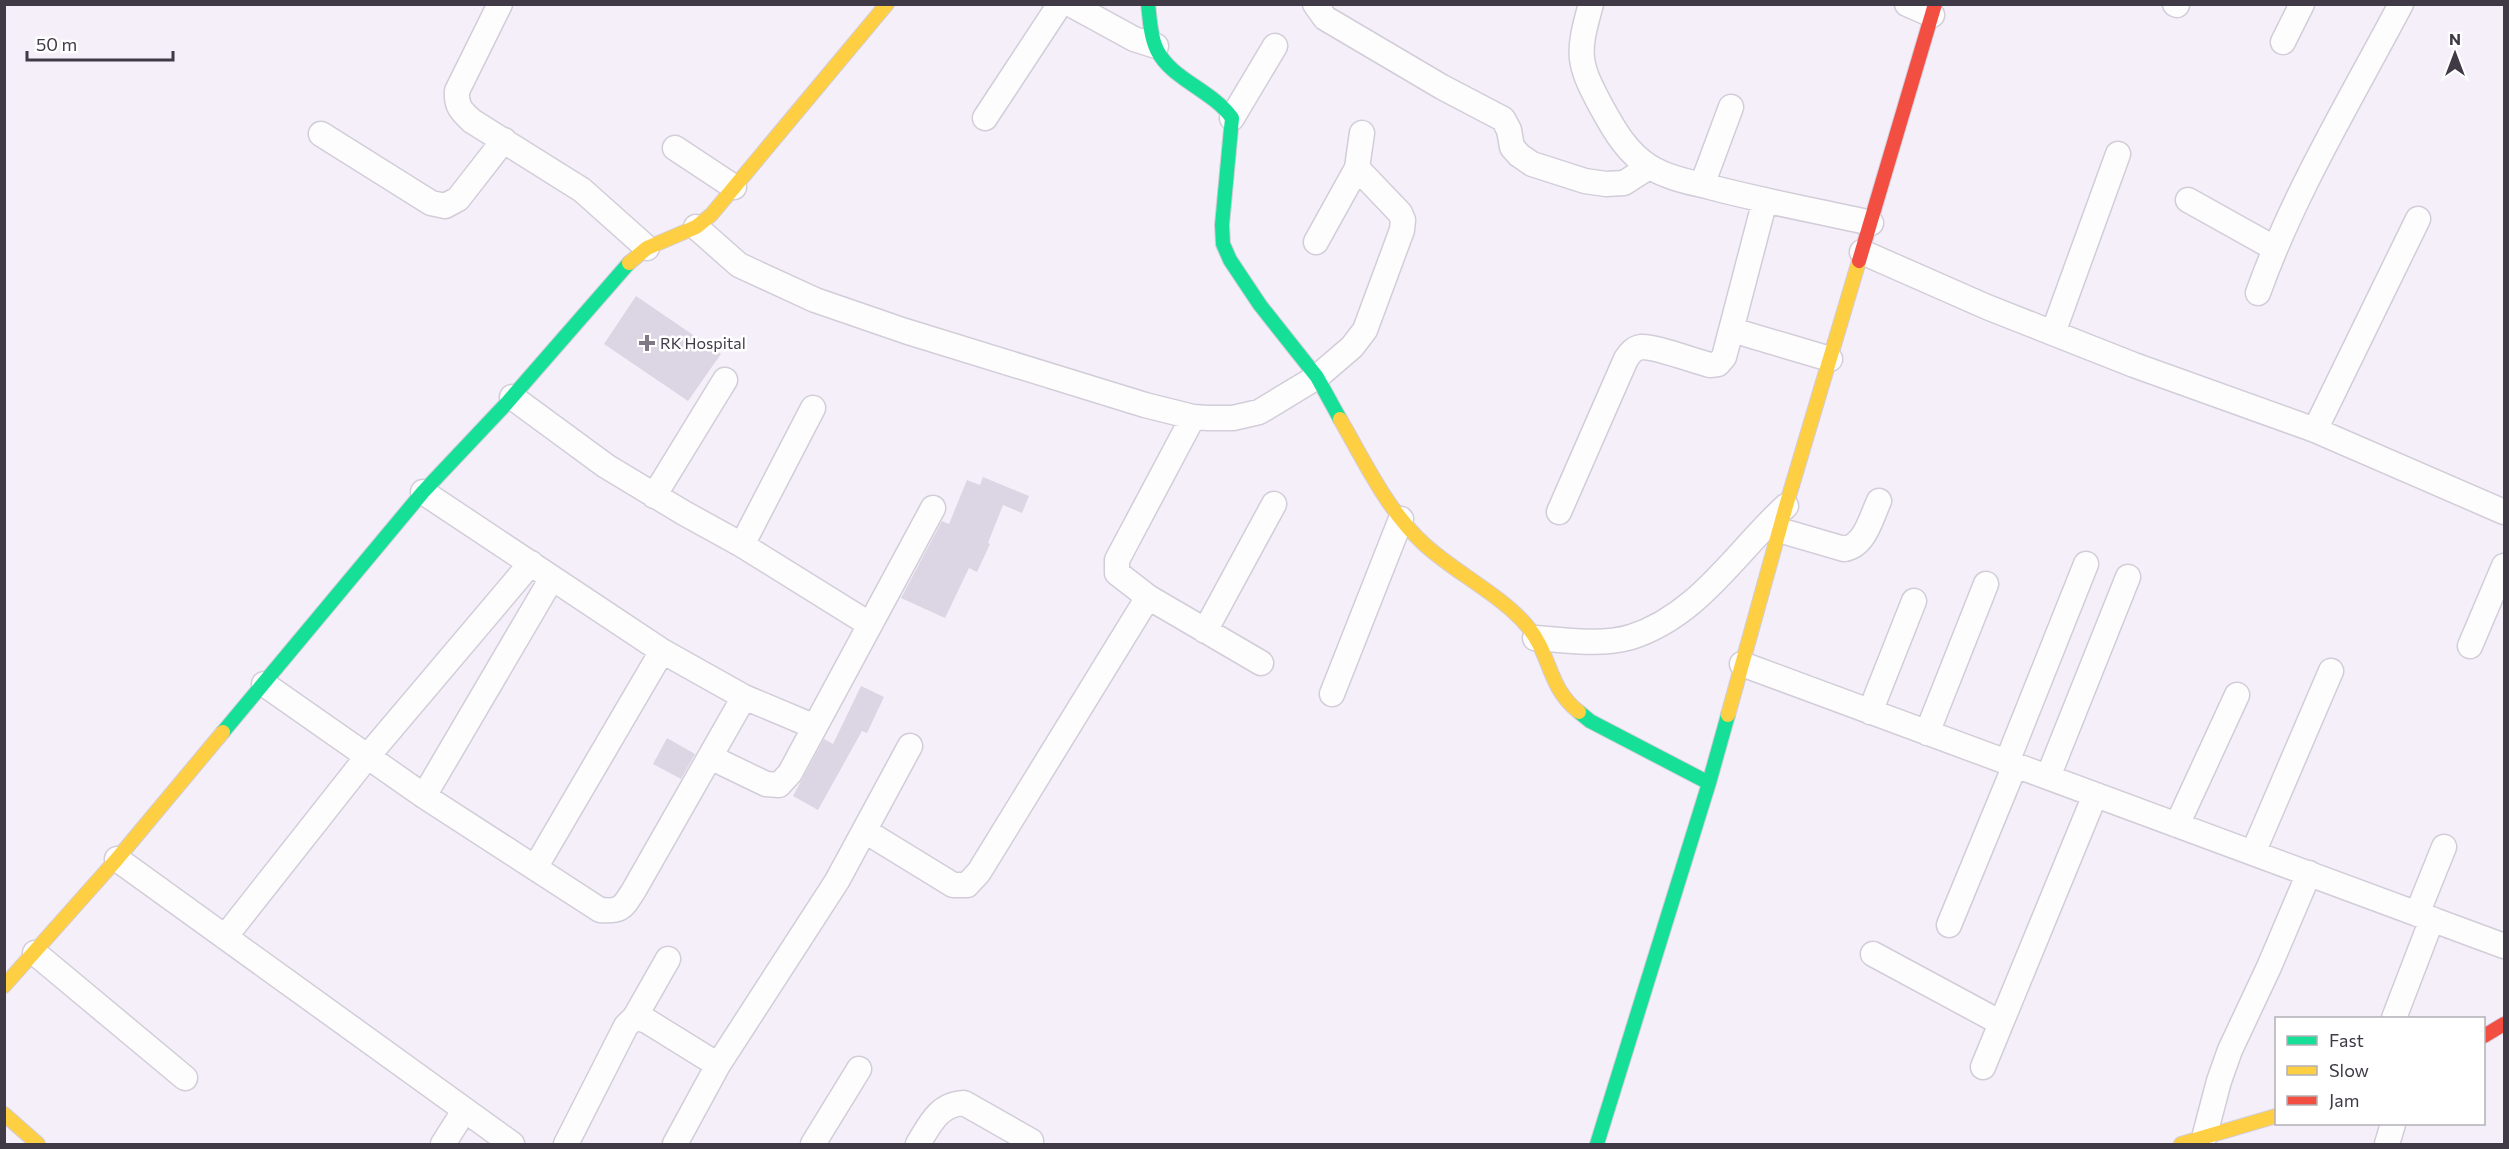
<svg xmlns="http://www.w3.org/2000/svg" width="2509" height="1149" viewBox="0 0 2509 1149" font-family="Commissioner,sans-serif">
  <rect width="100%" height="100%" fill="#f4eff9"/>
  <!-- building -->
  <path fill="#dcd6e4" d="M 636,296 L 721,354 L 688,401 L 604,344 Z
    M 983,477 L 1029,496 L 1022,513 L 1003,505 L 988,543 L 990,544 L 977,572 L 969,568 L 945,618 L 901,598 L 942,521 L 949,524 L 967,480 L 980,485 Z
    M 861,686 L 884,697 L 867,733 L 862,731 L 818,810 L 793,796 L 824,739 L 833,744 Z
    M 667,738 L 695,754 L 681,779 L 653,764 Z"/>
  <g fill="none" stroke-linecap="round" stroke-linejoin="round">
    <!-- street casing -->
    <g stroke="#d2cdd8" stroke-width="27">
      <path id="street" d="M 500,4 L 457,91 C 456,106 461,111 472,121 L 582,190 L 647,248
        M 1070,4 L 1134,39 L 1156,46
        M 1315,4 L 1325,18 L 1442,87 L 1503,119 L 1509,130 L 1512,147 L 1519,155 L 1532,164 L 1585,181 L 1606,184 L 1624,183 L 1649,167
        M 1591,4 C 1577,54 1577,62 1602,108 C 1614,130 1628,154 1650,167 C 1668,178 1690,182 1710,187 C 1763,201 1817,211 1871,223
        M 1907,4 L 1932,15
        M 2175,4 L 2177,5
        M 2283,42 L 2302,4
        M 985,118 L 1060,4
        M 1232,118 L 1275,46
        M 321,134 L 431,203 L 445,206 L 458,199 L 504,140
        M 675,148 L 734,187
        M 1702,185 L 1731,107
        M 2188,200 L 2274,248
        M 696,227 L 739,265 L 815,300 L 905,331 L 1145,405 L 1193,417 L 1208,418 L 1233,418 L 1259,412 L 1317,377 L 1352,347 L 1365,330 L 1402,230 L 1403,220 L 1400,213 L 1357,168 L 1362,133
        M 1316,242 L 1357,168
        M 1862,252 L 1987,307 L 2134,365 L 2315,430 L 2504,512
        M 2258,293 C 2294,192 2351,99 2401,4
        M 1732,330 L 1830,359
        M 2053,333 L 2118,154
        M 512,397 L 606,466 L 684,513 L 742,545 L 869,624
        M 1193,417 L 1117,560 L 1117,573 L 1148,597 L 1261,663
        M 2315,430 L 2418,219
        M 423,492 L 662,651 L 744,697 L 813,726
        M 654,496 L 725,380
        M 1559,512 L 1626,359 C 1630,353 1634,348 1641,347 C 1655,346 1694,361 1710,365 L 1718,364 L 1724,357 L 1765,200
        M 1779,530 L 1844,549 C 1865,546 1871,518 1879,501
        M 742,545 L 813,408
        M 1205,631 L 1274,504
        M 1535,638 C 1565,640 1601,646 1631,637 C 1698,616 1736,552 1786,506
        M 2470,646 L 2504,566
        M 1742,664 L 2504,946
        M 264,684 L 424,796 L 600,910 C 622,912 623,907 634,890 L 744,697
        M 1332,694 L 1401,519
        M 1870,712 L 1914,601
        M 1927,733 L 1986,584
        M 710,757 L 766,784 L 779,785 L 790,773 L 933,508
        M 2007,762 L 2086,564
        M 2048,777 L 2128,577
        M 424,796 L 552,578
        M 2177,825 L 2237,695
        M 865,831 L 953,885 L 967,885 L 979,872 L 1148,597
        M 2253,853 L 2331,671
        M 117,859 L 512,1144
        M 535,868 L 662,651
        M 2417,914 L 2444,847
        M 1949,925 L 2015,765
        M 225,937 L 367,757 L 531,563
        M 35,953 L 185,1078
        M 1873,954 L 2001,1023
        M 635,1017 L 668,959
        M 2394,1018 L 2432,919
        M 1983,1067 L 2095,795
        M 2204,1138 L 2219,1081 L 2230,1050 L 2269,967 L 2309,873
        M 443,1144 L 464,1111
        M 566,1144 L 626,1026 L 635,1017 L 647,1021 L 718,1065
        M 675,1144 L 718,1065 L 837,881 L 910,746
        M 813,1144 L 859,1069
        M 918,1144 C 930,1124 939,1104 964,1103 L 1031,1141
        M 2387,1144 L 2393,1124"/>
    </g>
    <!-- fast casing -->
    <g stroke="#d2cdd8" stroke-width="16">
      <path id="fast" d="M 1148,4 C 1150,19 1150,36 1157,50 C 1171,79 1212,90 1232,118 L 1222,225 L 1223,244 L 1230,260 L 1260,305 L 1317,377 L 1340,419
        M 1579,712 L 1590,721 L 1709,783
        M 223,732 L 423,492 L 506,404 L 629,263
        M 1597,1144 L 1709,783 L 1728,715"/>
    </g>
    <!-- slow casing -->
    <g stroke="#d2cdd8" stroke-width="16">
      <path id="slow" d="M 629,263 L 647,248 L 696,227 L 711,215 L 887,4
        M 1340,419 C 1365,462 1387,510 1424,544 C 1454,572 1503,596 1528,627 C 1551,655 1548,688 1579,712
        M 1728,715 L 1786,506 L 1859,261
        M 4,986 L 117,859 L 223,732
        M 4,1114 L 38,1144
        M 2181,1144 L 2276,1116"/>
    </g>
    <!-- jam casing -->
    <g stroke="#d2cdd8" stroke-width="16">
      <path id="jam" d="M 1859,261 L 1935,4
        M 2484,1036 L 2504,1024"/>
    </g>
    <!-- street -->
    <use href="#street" stroke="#fdfdfe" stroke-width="24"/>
    <!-- fast -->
    <use href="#fast" stroke="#16e098" stroke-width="14"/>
    <!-- slow -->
    <use href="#slow" stroke="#ffcf43" stroke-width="14"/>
    <!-- jam -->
    <use href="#jam" stroke="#f24e42" stroke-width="14"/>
  </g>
  <!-- markers -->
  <path fill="#7e7985" stroke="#fff" stroke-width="2" d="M644 334h6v6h6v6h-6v6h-6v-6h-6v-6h6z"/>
  <g text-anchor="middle" stroke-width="5" stroke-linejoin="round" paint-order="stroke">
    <!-- poi labels -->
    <g font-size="16" fill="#3f3a46" stroke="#fff" text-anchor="start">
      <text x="660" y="349">RK Hospital</text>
    </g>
  </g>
  <!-- border -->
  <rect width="2509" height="1149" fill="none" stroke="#3f3a46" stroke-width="12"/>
  <!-- legend -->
  <rect x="2275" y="1017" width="210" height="108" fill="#ffffff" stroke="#b2b0b5" stroke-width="1.5"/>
  <rect x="2287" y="1036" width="30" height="9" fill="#16e098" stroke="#b2b0b5" stroke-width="1.5"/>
  <text x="2329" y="1047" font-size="18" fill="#3f3a46">Fast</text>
  <rect x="2287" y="1066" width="30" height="9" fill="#ffcf43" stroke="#b2b0b5" stroke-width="1.5"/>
  <text x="2329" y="1077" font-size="18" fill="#3f3a46">Slow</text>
  <rect x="2287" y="1096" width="30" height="9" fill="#f24e42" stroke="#b2b0b5" stroke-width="1.5"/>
  <text x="2329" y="1107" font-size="18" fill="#3f3a46">Jam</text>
  <!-- north arrow -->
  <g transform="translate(2455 54)" stroke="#ffffff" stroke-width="4.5" paint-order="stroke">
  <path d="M0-4.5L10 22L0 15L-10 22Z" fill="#3f3a46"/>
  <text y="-9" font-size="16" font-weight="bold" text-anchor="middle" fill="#3f3a46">N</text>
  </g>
  <!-- scale -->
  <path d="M27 51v9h146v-9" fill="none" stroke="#3f3a46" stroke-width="3"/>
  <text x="36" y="51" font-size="18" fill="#3f3a46" stroke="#ffffff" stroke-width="4.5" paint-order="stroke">50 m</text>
</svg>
